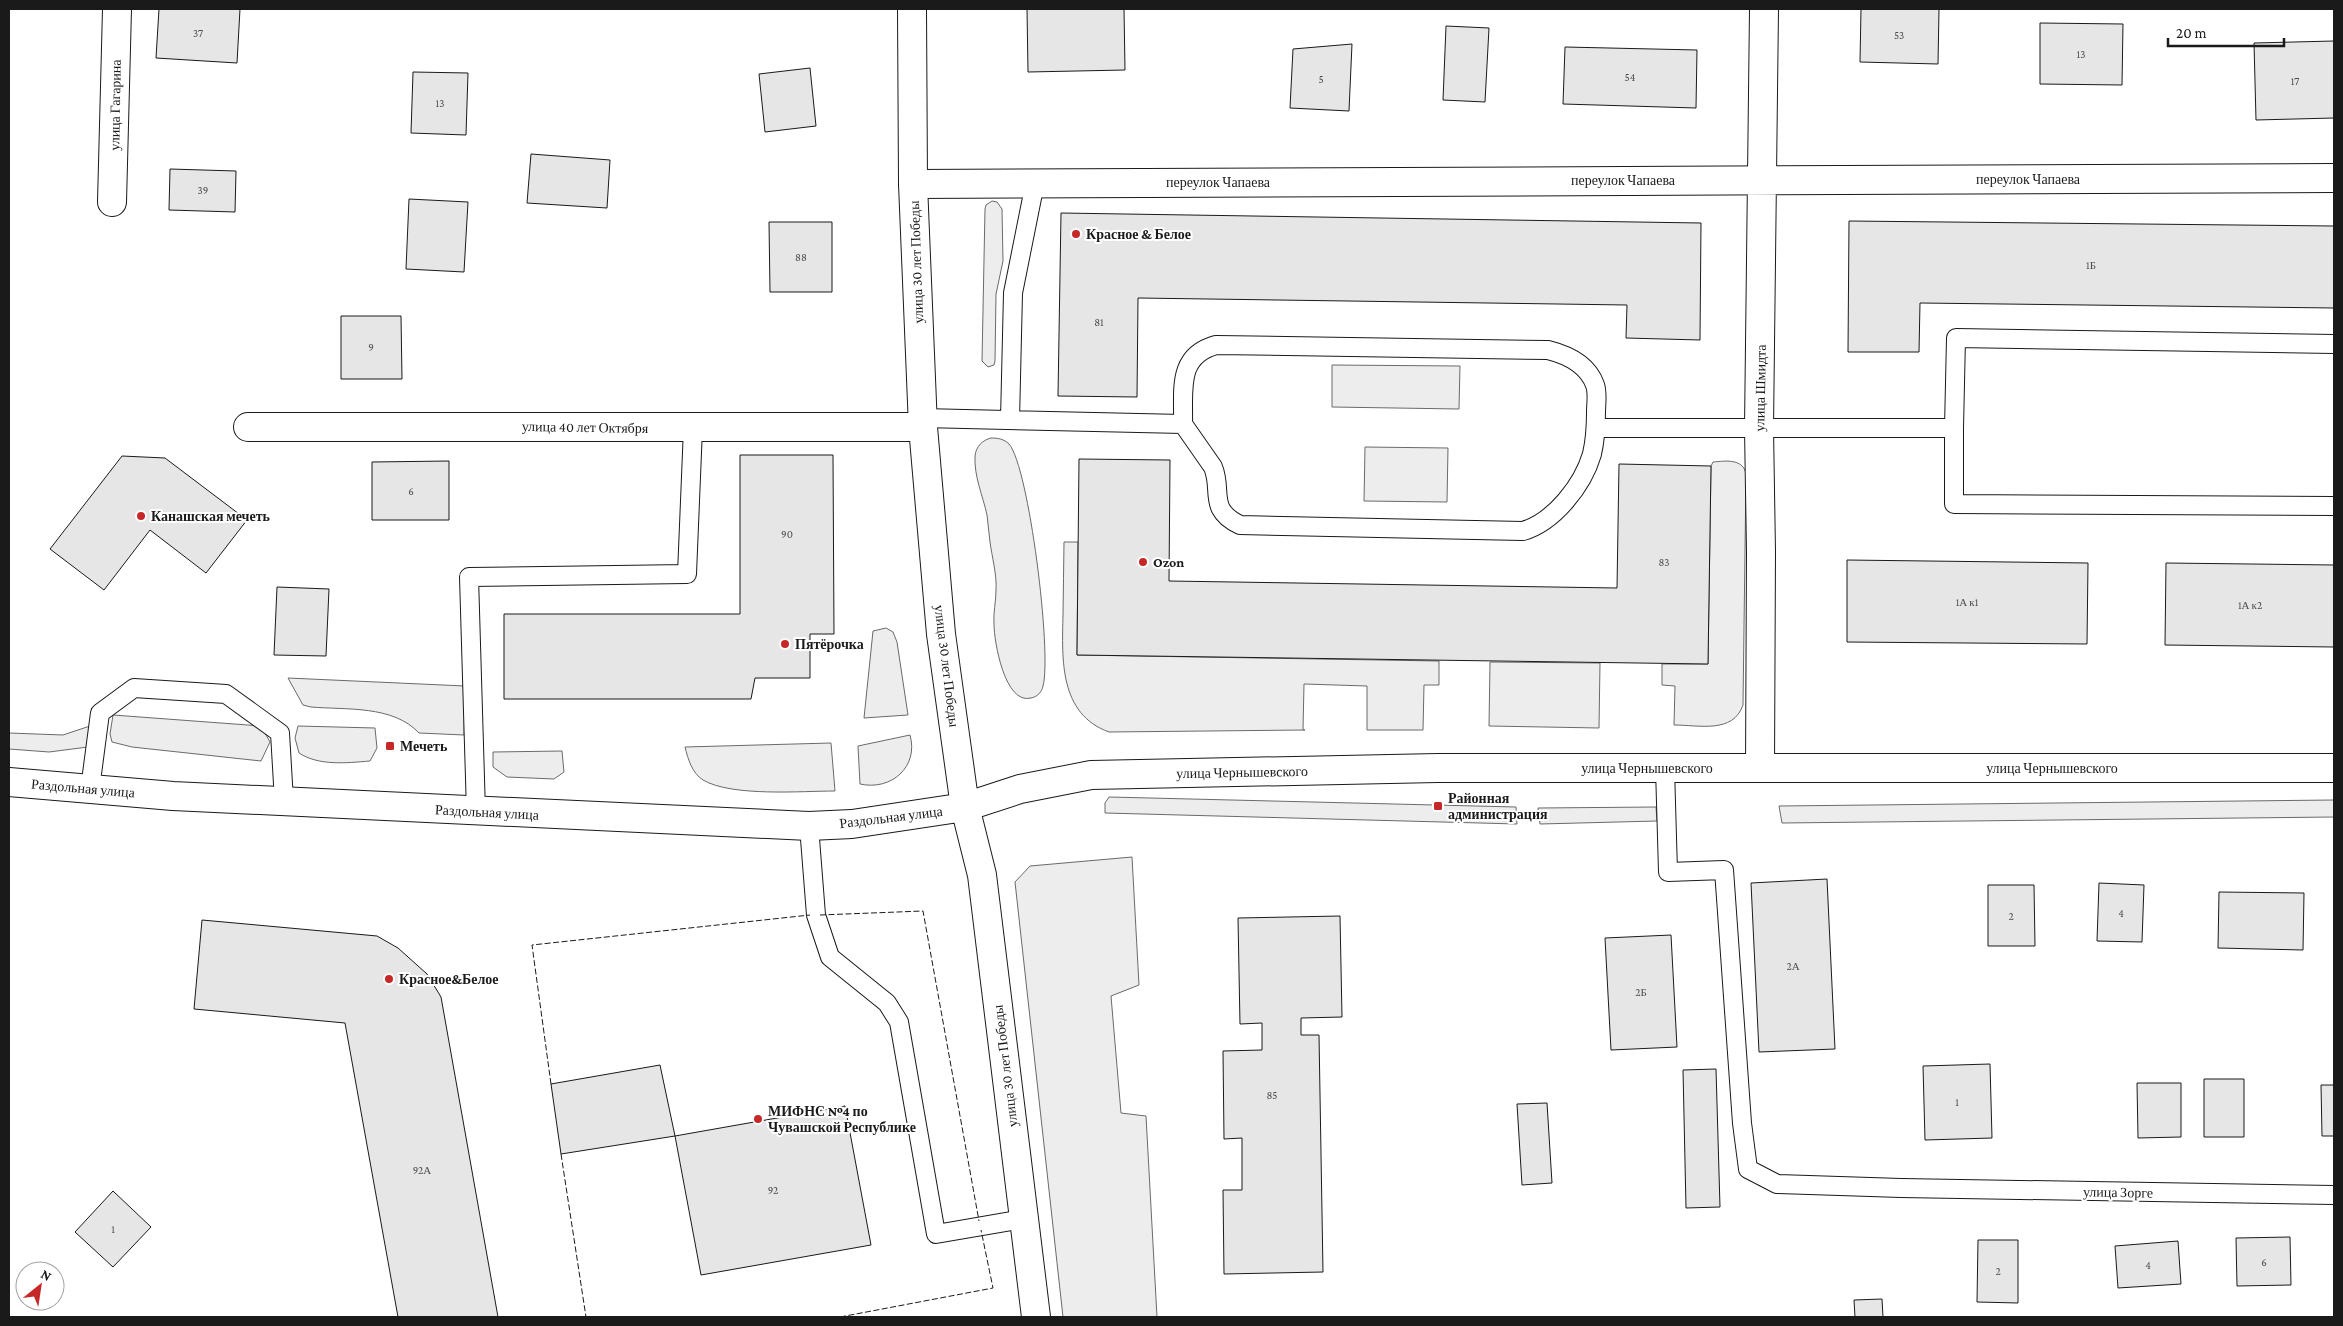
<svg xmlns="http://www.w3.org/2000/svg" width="2343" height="1326" viewBox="0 0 2343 1326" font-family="'Crimson Pro',serif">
  <rect width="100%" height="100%" fill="#fff"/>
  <!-- green -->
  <path fill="#ededed" stroke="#6a6a6a" d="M 992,201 L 997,202 L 1002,209 L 1003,261 L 996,294 L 995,361 L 994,365 L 988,367 L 982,361 L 985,209 L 986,205 Z
    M 1332,365 L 1460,366 L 1459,409 L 1332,407 Z
    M 991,438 C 998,438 1004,439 1009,444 C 1029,467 1052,653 1043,686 C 1042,692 1037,697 1031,698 C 1005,705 994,642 994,624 C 993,613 996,602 996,590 C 997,575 992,557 990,542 C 989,533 988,524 987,515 C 983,496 974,477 975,456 C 976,446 983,440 991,438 Z
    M 1365,447 L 1448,448 L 1447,502 L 1364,501 Z
    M 1713,462 C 1725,461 1743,458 1746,474 L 1743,705 C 1733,734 1699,725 1674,725 L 1675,686 L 1662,685 L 1662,664 L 1708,664 L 1711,466 Z
    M 1064,542 L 1078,542 L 1077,655 L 1439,661 L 1439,685 L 1424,685 L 1423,730 L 1367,730 L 1367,686 L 1304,684 L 1303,730 L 1305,730 L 1109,732 C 1059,714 1062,659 1063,615 C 1063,591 1064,566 1064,542 Z
    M 886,628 L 893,632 L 897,642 L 908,715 L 864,718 L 873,631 Z
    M 1490,662 L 1600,663 L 1599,728 L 1489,726 Z
    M 288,678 L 465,686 L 464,735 L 419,733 C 393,705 346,710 311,707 L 303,705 Z
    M 113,715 L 261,726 L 270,742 L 261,761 L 132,747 L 112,742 L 110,734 Z
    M 90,726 L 88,747 L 49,752 L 9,749 L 9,733 L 63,735 Z
    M 298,726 L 375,728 L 377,748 L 370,761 C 346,763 319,766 299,753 L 295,738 Z
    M 910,735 C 919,767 891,791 860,784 L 858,746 Z
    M 831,743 L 835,791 C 802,791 732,797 703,780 C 692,773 688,759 685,747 Z
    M 562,751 L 564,772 L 554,779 L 507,777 L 493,767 L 493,752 Z
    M 1109,797 L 1516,807 L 1517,824 L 1105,813 L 1105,803 Z
    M 2334,800 L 2334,817 L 1782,823 L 1779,806 Z
    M 1656,807 L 1657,821 L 1540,824 L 1538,808 Z
    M 1132,857 L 1139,985 L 1111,996 L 1121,1113 L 1146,1116 L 1157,1317 L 1063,1317 L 1015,882 L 1030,866 Z"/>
  <!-- building -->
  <path fill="#e6e6e6" stroke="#1a1a1a" d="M 159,9 L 240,9 L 237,63 L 156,58 Z
    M 1027,9 L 1124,9 L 1125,70 L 1028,72 Z
    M 1861,9 L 1939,9 L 1938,64 L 1860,62 Z
    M 2040,23 L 2123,24 L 2122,85 L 2040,84 Z
    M 1446,26 L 1489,28 L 1485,102 L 1443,100 Z
    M 2334,41 L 2334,118 L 2256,120 L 2254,43 Z
    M 1352,44 L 1349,111 L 1290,108 L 1293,49 Z
    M 1565,47 L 1697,50 L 1696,108 L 1563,104 Z
    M 810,68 L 816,126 L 765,132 L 759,74 Z
    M 413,72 L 468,73 L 466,135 L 411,133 Z
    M 531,154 L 610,160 L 607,208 L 527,203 Z
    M 170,169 L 236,171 L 235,212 L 169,210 Z
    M 409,199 L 468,202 L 464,272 L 406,269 Z
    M 1061,213 L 1701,223 L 1700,340 L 1626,338 L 1627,305 L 1138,298 L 1137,397 L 1058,396 Z
    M 1849,221 L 2334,226 L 2334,308 L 1920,303 L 1919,352 L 1848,352 Z
    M 769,222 L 832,222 L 832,292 L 770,292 Z
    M 341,316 L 401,316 L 402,379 L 341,379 Z
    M 740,455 L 833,455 L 834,634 L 810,634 L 810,678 L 755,678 L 751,699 L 504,699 L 504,614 L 740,614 Z
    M 122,456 L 165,458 L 247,520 L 206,573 L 150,530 L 104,590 L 50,549 Z
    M 1079,459 L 1170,460 L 1169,581 L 1617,588 L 1619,464 L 1711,466 L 1708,664 L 1077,655 Z
    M 449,461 L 449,520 L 372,520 L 372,462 Z
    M 1847,560 L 2088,563 L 2087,644 L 1847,642 Z
    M 2166,563 L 2334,565 L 2334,647 L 2165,645 Z
    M 277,587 L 329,589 L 326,656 L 274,655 Z
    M 1827,879 L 1835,1049 L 1759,1052 L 1751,883 Z
    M 2099,883 L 2144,885 L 2142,942 L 2097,941 Z
    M 1988,885 L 2034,885 L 2035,946 L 1988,946 Z
    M 2219,892 L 2304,893 L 2303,950 L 2218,948 Z
    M 1340,916 L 1342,1017 L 1301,1018 L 1301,1035 L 1319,1035 L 1323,1272 L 1224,1274 L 1223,1190 L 1242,1190 L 1242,1138 L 1224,1139 L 1223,1051 L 1262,1050 L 1262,1023 L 1240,1024 L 1238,918 Z
    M 202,920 L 377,936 L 398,948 L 427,974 L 441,997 L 498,1317 L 398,1317 L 345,1023 L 194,1009 Z
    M 1671,935 L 1677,1047 L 1611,1050 L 1605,938 Z
    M 1990,1064 L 1992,1138 L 1925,1140 L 1923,1066 Z
    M 660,1065 L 675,1136 L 561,1154 L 551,1084 Z
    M 1716,1069 L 1720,1207 L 1686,1208 L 1683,1070 Z
    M 2204,1079 L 2244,1079 L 2244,1137 L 2204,1137 Z
    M 2137,1083 L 2181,1083 L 2181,1137 L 2138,1138 Z
    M 2321,1085 L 2334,1085 L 2334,1136 L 2322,1136 Z
    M 1547,1103 L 1552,1183 L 1522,1185 L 1517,1104 Z
    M 845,1106 L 871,1245 L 701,1275 L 675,1136 Z
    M 113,1191 L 151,1227 L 113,1267 L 75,1232 Z
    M 2290,1237 L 2291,1285 L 2237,1286 L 2236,1238 Z
    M 1978,1240 L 2018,1240 L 2018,1303 L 1977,1302 Z
    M 2178,1241 L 2181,1284 L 2118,1288 L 2115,1246 Z
    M 1882,1299 L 1883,1317 L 1855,1317 L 1854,1300 Z"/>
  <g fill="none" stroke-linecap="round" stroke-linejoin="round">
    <!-- lane casing -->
    <g stroke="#1a1a1a" stroke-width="20">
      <path id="lane" d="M 922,418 L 1183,424 L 1213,467 C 1223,491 1207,509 1240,525 L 1523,531 C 1554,522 1583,485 1592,454 C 1595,441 1596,426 1596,412 C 1596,404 1598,393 1595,385 C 1588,365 1568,355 1548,350 L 1216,345 C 1176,356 1184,391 1183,424
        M 1010,420 L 1013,293 L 1035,183
        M 1596,428 L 1954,428 L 1954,504 L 2334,506
        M 1954,428 L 1956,338 L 2334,344
        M 1665,768 L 1668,872 L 1724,870 L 1742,1123 L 1748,1169 L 1777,1184 L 1901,1188 L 2334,1195
        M 90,789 L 100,713 L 134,688 L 226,694 L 280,733 L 284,801
        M 476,812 L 469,577 L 687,574 L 693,428
        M 809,826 L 816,915 L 830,957 L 887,1003 L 899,1022 L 936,1234 L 1023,1219"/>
    </g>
    <!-- street casing -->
    <g stroke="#1a1a1a" stroke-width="30">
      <path id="street" d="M 913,184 L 2334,178
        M 112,202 L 117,9
        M 248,427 L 923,427
        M 1760,768 L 1761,552 L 1759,428 L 1764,9"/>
    </g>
    <!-- secondary casing -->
    <g stroke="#1a1a1a" stroke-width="30">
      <path id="secondary" d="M 912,9 L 913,184 L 923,427 L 941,634 L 965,807 L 982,875 L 1036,1317
        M 9,782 L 173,796 L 809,826 L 852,824 L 965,807 L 1020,789 L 1091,775 L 1438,768 L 2334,768"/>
    </g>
    <!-- lane -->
    <use href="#lane" stroke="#fff" stroke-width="18"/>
    <!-- street -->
    <use href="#street" stroke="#fff" stroke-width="28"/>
    <!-- secondary -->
    <use href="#secondary" stroke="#fff" stroke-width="28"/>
    <!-- fence -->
    <path stroke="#1a1a1a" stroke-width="1" stroke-dasharray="6 2.5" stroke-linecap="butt" d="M 820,915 L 923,911 L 979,1221
      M 551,1084 L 532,945 L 810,915
      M 561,1154 L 586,1317
      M 840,1317 L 993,1288 L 981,1230"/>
  </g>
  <!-- markers -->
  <g fill="#c62828" stroke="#fff" stroke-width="2">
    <circle cx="1076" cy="234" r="5"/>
    <circle cx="141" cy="516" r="5"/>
    <circle cx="1143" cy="562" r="5"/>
    <circle cx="785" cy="644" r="5"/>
    <rect x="385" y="741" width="10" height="10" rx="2.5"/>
    <rect x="1433" y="801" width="10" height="10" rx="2.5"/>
    <circle cx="389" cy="979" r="5"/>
    <circle cx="758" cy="1119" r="5"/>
  </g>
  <g text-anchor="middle" stroke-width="4" stroke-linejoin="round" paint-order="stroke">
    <!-- number labels -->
    <g font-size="11" fill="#4d4d4d">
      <text x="198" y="37">37</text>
      <text x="1899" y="39">53</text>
      <text x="2081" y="58">13</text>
      <text x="1630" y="81">54</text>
      <text x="1321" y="83">5</text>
      <text x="2295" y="85">17</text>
      <text x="440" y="107">13</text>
      <text x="203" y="194">39</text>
      <text x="801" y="261">88</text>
      <text x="2091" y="269">1Б</text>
      <text x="1099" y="326">81</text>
      <text x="371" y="351">9</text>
      <text x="411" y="495">6</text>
      <text x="787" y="538">90</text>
      <text x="1664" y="566">83</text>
      <text x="1967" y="606">1А к1</text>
      <text x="2250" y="609">1А к2</text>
      <text x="2121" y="917">4</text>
      <text x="2011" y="920">2</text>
      <text x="1793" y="970">2А</text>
      <text x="1641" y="996">2Б</text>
      <text x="1272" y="1099">85</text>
      <text x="1957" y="1106">1</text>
      <text x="422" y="1174">92А</text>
      <text x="773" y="1194">92</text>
      <text x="113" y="1233">1</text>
      <text x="2264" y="1266">6</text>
      <text x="2148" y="1269">4</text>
      <text x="1998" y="1275">2</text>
    </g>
    <!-- street labels -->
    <g font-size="14" fill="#1a1a1a" stroke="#fff">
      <text transform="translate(115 105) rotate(-89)" y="5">улица Гагарина</text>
      <text x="2028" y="184">переулок Чапаева</text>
      <text x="1623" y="185">переулок Чапаева</text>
      <text x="1218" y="187">переулок Чапаева</text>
      <text transform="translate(916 262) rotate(-92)" y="5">улица 30 лет Победы</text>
      <text transform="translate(1760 388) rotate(-89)" y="5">улица Шмидта</text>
      <text transform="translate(585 427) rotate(1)" y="5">улица 40 лет Октября</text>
      <text transform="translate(947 666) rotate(83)" y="5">улица 30 лет Победы</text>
      <text x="1647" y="773">улица Чернышевского</text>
      <text x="2052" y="773">улица Чернышевского</text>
      <text transform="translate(1242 772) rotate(-1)" y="5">улица Чернышевского</text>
      <text transform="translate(83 788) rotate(5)" y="5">Раздольная улица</text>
      <text transform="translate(487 812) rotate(3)" y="5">Раздольная улица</text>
      <text transform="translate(891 817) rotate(-7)" y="5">Раздольная улица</text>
      <text transform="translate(1005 1066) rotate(-97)" y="5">улица 30 лет Победы</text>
      <text transform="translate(2118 1192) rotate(1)" y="5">улица Зорге</text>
    </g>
    <!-- poi labels -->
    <g font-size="14" font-weight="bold" fill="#1a1a1a" stroke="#fff" text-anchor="start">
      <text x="1086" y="239">Красное &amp; Белое</text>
      <text x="151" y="521">Канашская мечеть</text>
      <text x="1153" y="567">Ozon</text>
      <text x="795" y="649">Пятёрочка</text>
      <text x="400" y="751">Мечеть</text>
      <text x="1448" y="803">Районная<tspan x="1448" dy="16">администрация</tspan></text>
      <text x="399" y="984">Красное&amp;Белое</text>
      <text x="768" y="1116">МИФНС №4 по<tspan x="768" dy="16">Чувашской Республике</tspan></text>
    </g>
  </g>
  <!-- border -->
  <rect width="2343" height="1326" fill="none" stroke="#1a1a1a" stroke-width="20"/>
  <!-- north arrow -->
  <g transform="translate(40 1286) rotate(30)"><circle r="24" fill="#ffffff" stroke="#a3a3a3"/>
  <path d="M0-4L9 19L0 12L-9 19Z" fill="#c62828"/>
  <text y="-8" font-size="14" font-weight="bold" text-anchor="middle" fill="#1a1a1a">N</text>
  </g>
  <!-- scale -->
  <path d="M2168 38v8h116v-8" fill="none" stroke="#1a1a1a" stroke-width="2.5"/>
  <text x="2176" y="38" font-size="15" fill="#1a1a1a" stroke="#ffffff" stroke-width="4" paint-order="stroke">20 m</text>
</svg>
